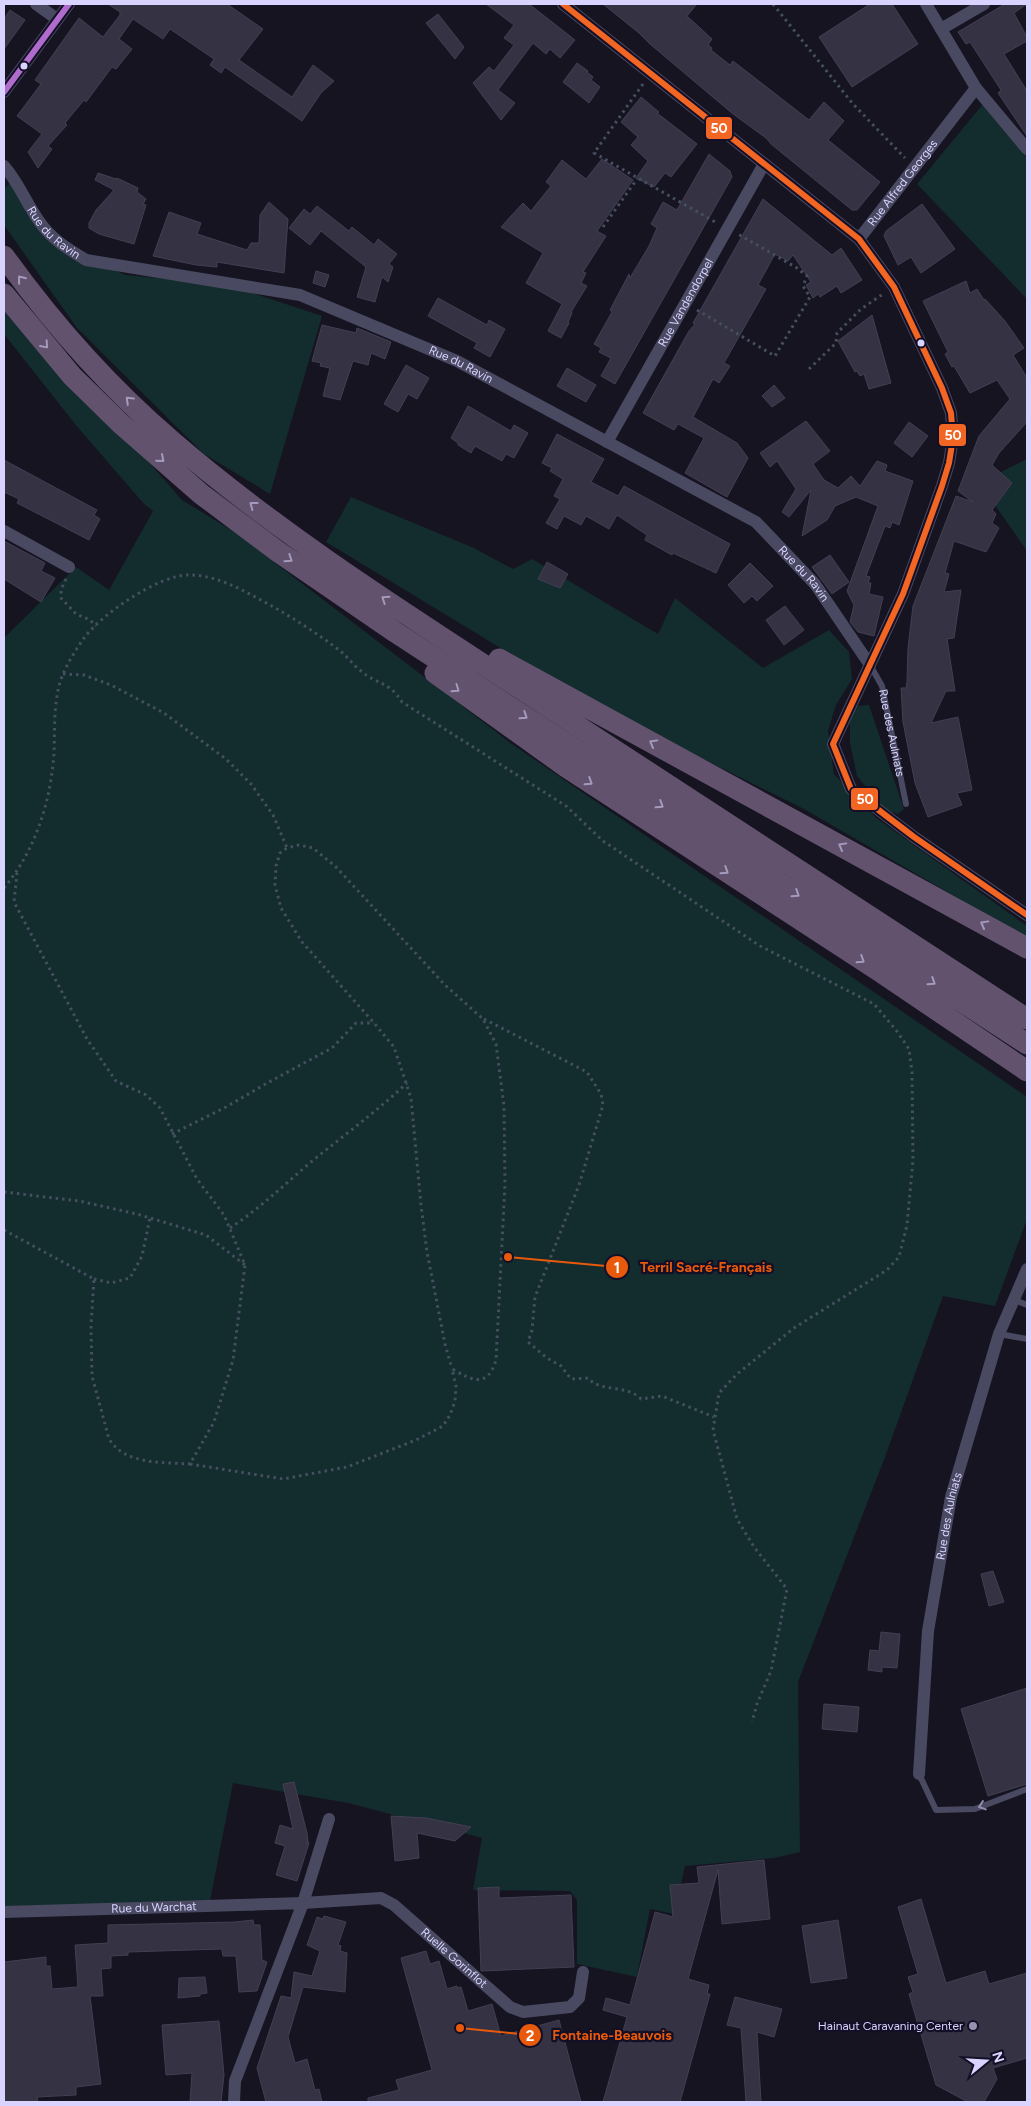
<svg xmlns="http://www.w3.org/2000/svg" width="1031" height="2106" viewBox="0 0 1031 2106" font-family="Figtree,sans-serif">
  <rect width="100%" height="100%" fill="#161421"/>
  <!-- green -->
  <path fill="#132c2d" d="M 983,104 L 1027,152 L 1027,299 L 917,184 Z
    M 15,178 L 38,221 L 72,248 L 125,275 L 225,284 L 322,316 L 270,494 L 204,454 L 77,328 L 4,225 L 4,189 Z
    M 4,297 L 182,500 L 236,533 L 512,744 L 1027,1097 L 1027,1219 L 995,1306 L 943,1296 L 885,1457 L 798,1682 L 800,1852 L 774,1858 L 685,1866 L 674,1914 L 650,1909 L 637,1977 L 577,1964 L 577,1900 L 570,1891 L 473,1890 L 482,1838 L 348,1803 L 233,1783 L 209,1906 L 4,1913 L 4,638 L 76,567 L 109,590 L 153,511 L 144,504 L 75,424 L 4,334 Z
    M 1027,459 L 1027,551 L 990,498 L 999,473 Z
    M 351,497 L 474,548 L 513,569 L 532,559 L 658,634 L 675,598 L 763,668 L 829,630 L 849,652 L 852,679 L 836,705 L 828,731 L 834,774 L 876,818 L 1027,926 L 1027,938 L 802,808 L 596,706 L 326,542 Z
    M 869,705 L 904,809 L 898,814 L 885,810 L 857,776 L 850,743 L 850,716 L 857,706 Z"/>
  <!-- building -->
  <path fill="#343243" stroke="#433f54" d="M 108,4 L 227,4 L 263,29 L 239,60 L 292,97 L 313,65 L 334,81 L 321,93 L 302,121 L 225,67 L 221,73 L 210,65 L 214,59 L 170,29 L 163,39 L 133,19 L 119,39 L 132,49 L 116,69 L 112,67 L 86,102 L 84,100 L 74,112 L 65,123 L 67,125 L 48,146 L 52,149 L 38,168 L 28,152 L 42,134 L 17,116 L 41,84 L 35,80 L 79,18 L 103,37 L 120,15 L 120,12 Z
    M 486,4 L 529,4 L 575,40 L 560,58 L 550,49 L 546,54 L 533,43 L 498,90 L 515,103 L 501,120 L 473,83 L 489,67 L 494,71 L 514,45 L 504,38 L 514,25 Z
    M 603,4 L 697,4 L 687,16 L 712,39 L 708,45 L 712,48 L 711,50 L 730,65 L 733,61 L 809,120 L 824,102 L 844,121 L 828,140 L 880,182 L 857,210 L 852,210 L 771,144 L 766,138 L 733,114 L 650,44 L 639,33 Z
    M 870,4 L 892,4 L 918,44 L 852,87 L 819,37 Z
    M 1005,4 L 1027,4 L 1014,13 L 1027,37 L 1027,41 L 1004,54 L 1027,91 L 1027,136 L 998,93 L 1001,90 L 970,42 L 966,44 L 958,32 Z
    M 10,10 L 25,20 L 4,49 L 4,19 Z
    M 438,14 L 464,47 L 455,59 L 426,23 Z
    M 577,63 L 588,71 L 587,72 L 593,77 L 591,80 L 600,87 L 589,103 L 563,82 Z
    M 641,97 L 659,112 L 657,113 L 697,144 L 671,177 L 665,173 L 654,187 L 636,178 L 648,161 L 631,145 L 638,137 L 621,122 Z
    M 709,154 L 730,171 L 732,177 L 615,384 L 601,376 L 611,358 L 599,352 L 601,348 L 594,344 L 612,312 L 610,310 L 629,274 L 630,278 L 649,246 L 657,228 L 651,224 L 663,202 L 677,210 Z
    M 602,159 L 633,180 L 597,231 L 606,236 L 583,272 L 586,273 L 581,283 L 587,286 L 571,312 L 572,313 L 568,322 L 569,323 L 561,338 L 548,331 L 562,304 L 526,283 L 543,253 L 501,227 L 523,203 L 531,211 L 551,186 L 546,182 L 562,160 L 586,179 Z
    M 98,173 L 116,179 L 117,178 L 138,188 L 137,192 L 146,199 L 143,204 L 146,205 L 134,244 L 99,234 L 89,228 L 89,223 L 96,210 L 114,190 L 95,180 Z
    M 763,199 L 832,255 L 841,248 L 862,280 L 841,293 L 837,286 L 820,297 L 818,294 L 813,298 L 806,285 L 811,282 L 793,255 L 788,261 L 775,254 L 758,285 L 766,289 L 724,363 L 730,366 L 719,383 L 713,379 L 693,417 L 737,443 L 748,458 L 727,497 L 685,473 L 704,438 L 678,424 L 674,430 L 643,413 L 689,331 L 695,324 L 693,323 Z
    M 269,202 L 288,219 L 284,273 L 217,262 L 217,267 L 196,265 L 153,256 L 169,212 L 201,223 L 197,234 L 247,250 L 251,243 L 259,243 L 260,215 Z
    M 922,204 L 955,249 L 921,273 L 911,257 L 898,265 L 884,236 L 886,231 Z
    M 317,206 L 349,231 L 352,227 L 374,245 L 378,239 L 397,254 L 389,264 L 393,267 L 388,282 L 382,277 L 375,302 L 357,297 L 366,267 L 321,231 L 310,245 L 289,228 L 304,209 L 310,214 Z
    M 316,271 L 329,275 L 325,287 L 313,283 Z
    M 966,281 L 970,293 L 977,289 L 984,300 L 985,299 L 1005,321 L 1024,348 L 1013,355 L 1027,378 L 1027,422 L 999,453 L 992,465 L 1012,483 L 992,510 L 996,514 L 992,523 L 999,528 L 986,552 L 954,541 L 945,573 L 949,574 L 944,592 L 961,590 L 954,638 L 947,639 L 955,691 L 946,691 L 931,723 L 958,717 L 972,790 L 957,793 L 962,805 L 928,817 L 915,783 L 903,722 L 901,688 L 906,688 L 907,682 L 908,648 L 913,606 L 956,496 L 973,502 L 958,491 L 979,436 L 1010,399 L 997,380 L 970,393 L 954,366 L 952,367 L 945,354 L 948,352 L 923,301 Z
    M 438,298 L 487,325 L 489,320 L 505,329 L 490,357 L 474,348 L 477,343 L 428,316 Z
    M 872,315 L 891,383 L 869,389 L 864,374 L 860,376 L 857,371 L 855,372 L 838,341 Z
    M 322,325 L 356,333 L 357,328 L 391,342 L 385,359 L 371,353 L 368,365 L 353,361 L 340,400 L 323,396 L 330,368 L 320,366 L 321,363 L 312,361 Z
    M 406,365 L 429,378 L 417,399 L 408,394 L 398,412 L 384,404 Z
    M 567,368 L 596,385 L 586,402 L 557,386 Z
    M 774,385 L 785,398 L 772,407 L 762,396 Z
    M 468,406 L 511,431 L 514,425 L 528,433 L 514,458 L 506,454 L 502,461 L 475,446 L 471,453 L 458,445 L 458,443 L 451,438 Z
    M 806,421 L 830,451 L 813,464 L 824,480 L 838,488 L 851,476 L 860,486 L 877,461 L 887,465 L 885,471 L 913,481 L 899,525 L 892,522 L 890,528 L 885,526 L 866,576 L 870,577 L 868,583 L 871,583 L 869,594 L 883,597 L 874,636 L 858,632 L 850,622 L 854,605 L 847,591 L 878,506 L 856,497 L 835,506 L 827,520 L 802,536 L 811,490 L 789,517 L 782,512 L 796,489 L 777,461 L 770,467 L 760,453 Z
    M 909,422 L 928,436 L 912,457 L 894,443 Z
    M 557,434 L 604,459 L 591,482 L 618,496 L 624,486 L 730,544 L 716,573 L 673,553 L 672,555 L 645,540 L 647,535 L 617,515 L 609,529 L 586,516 L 581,525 L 564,516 L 557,529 L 546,523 L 560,499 L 554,496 L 563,479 L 550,471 L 552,468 L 542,463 Z
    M 4,460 L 97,510 L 94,515 L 100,519 L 89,540 L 17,503 L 19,499 L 4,492 Z
    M 4,541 L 45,563 L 41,571 L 55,578 L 41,602 L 4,579 Z
    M 830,555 L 849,582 L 832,594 L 812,567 Z
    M 547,562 L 568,574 L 560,588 L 538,579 Z
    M 750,563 L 773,586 L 757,601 L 752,596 L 744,603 L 728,585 Z
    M 785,606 L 804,630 L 784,645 L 766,620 Z
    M 993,1571 L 1004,1602 L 989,1606 L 981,1574 Z
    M 881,1632 L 900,1634 L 897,1668 L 882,1667 L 882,1672 L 868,1670 L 870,1650 L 879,1651 Z
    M 1027,1688 L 1027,1784 L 988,1796 L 961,1709 Z
    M 824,1704 L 859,1707 L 857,1732 L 822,1729 Z
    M 294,1782 L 307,1833 L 308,1842 L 306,1842 L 309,1843 L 297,1881 L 276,1875 L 285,1846 L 275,1843 L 280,1825 L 293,1829 L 283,1784 Z
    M 391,1816 L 426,1818 L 471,1827 L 455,1841 L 417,1833 L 419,1858 L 395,1861 Z
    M 764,1860 L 770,1919 L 722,1924 L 718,1870 L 688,1979 L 709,1985 L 707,1994 L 710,1994 L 680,2102 L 603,2102 L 627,2017 L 603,2010 L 606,1998 L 630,2005 L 655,1912 L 673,1917 L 670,1885 L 699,1883 L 697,1867 Z
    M 499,1887 L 499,1898 L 571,1895 L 574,1967 L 481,1971 L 478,1888 Z
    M 921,1899 L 946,1983 L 985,1971 L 989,1984 L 1027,1973 L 1027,2058 L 993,2068 L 997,2079 L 984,2102 L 968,2102 L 936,2085 L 909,1994 L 913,1992 L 908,1977 L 918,1974 L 898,1907 Z
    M 324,1916 L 346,1922 L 338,1945 L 341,1946 L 340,1951 L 347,1953 L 345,1992 L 303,1987 L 288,2037 L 295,2063 L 307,2059 L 315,2090 L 319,2089 L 322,2102 L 266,2102 L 257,2068 L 281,1996 L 291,1998 L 294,1972 L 312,1976 L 320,1951 L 307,1945 L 317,1917 L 323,1919 Z
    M 253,1920 L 254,1925 L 260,1925 L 262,1960 L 267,1962 L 257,1991 L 239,1992 L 236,1956 L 223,1956 L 222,1949 L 128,1952 L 128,1955 L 111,1956 L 111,1968 L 101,1969 L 103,1996 L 90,1996 L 101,2084 L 76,2087 L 76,2095 L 37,2097 L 38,2102 L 4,2102 L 4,1962 L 46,1957 L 46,1966 L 50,1966 L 52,1989 L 78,1987 L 75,1945 L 108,1943 L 108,1925 L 235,1922 Z
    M 838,1920 L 847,1978 L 811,1983 L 802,1926 Z
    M 426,1951 L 430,1964 L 439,1961 L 447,1989 L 457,1986 L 457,1988 L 461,1987 L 468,2011 L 492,2004 L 501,2036 L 559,2020 L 581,2102 L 368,2102 L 368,2098 L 399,2090 L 396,2080 L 432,2070 L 401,1958 Z
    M 205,1977 L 207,1993 L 200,1994 L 200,1996 L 178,1998 L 179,1978 Z
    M 735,1997 L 782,2009 L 774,2037 L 757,2032 L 761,2102 L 746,2102 L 741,2028 L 727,2025 Z
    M 219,2021 L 224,2075 L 221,2102 L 190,2102 L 192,2073 L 166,2075 L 162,2025 Z"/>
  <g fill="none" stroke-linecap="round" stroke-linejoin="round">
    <!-- path -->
    <path stroke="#44505f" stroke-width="3" stroke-dasharray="2.5 4" stroke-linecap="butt" d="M 773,4 L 853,104 L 905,158
      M 643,84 L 594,153 L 717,223
      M 603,227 L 637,179
      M 697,310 L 775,356 L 810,297 L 803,286 L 807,276 L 797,268 L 738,234
      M 809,369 L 836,343 L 837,333 L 861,309 L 883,294
      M 66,579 L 61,590 L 61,598 L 76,614 L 90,620 L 96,626
      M 63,674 L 84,675 L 111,685 L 164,713 L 226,759 L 251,784 L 273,815 L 287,848
      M 4,888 C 35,851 51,801 54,753 C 55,727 53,698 63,674 C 68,662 77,648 84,638 C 102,614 158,575 189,575 C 214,575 237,587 259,599 C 287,614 314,631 339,650 C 347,656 353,665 361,671 C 377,685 389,681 402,702 L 566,806 L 603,841 L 760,946 L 874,1004 L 896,1030 L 909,1049 L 912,1072 L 913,1160 L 907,1225 L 899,1257 L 887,1270 L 794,1328 L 737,1374 L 719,1393 L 713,1430 L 737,1519 L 754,1547 L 787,1589 L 771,1671 L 757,1704 L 752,1722
      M 484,1019 L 587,1072 L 601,1094 L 603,1105 L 579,1185 L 535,1297 L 532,1330 L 528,1342 L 547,1358 L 561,1366 L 571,1379 L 588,1378 C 601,1393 627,1384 641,1399 L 662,1396 L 714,1417
      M 172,1134 L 226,1107 L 269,1082 L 332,1048 L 356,1023 L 374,1023
      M 4,1192 L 79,1201 L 137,1214 L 206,1235 L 245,1265
      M 230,1228 C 259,1209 284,1185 311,1162 C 343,1136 376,1112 407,1083
      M 4,1230 L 94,1279 L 91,1325 L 92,1376 L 109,1439 C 125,1465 162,1462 190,1464 L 214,1422 L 233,1360 L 245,1265 L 224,1215 L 197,1179 L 160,1108 L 146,1095 L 116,1081 L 87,1039 L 14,902 L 17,873
      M 94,1279 L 111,1283 L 130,1278 L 142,1256 L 150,1218
      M 190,1464 L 283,1479 L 347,1467 L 416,1440 L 443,1426 L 450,1415 L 455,1401 L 456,1386 L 452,1369 C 472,1380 487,1389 496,1360 L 505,1184 L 504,1106 L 496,1044 L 483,1019 L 445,985 L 336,867 L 313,848 L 299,845 L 287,848 L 280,853 L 276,866 L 275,885 L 281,908 L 302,942 L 374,1023 L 394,1047 L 411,1098 L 421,1205 L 427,1252 L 445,1344 L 452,1369"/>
    <!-- service -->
    <g stroke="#4a4962" stroke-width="6">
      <path id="s1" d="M 870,665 L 882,686 L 906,804"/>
      <path d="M 1015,1300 L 1027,1305"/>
      <path d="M 999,1334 L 1027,1339"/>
      <path d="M 919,1774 L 936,1810 L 975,1809 L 1027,1789"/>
    </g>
    <!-- minor -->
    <g stroke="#4a4962" stroke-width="12">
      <path d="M 36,4 L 57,19"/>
      <path d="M 563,4 L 859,239 L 894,287 L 942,388 L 951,413 L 953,438 L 949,463 L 942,486 L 903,594 L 833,744 L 851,789 L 914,837 L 1027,915"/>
      <path d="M 941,29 L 984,4"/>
      <path d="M 976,88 L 1027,149"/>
      <path d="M 4,92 L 69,4"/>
      <path id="s2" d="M 4,166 C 19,183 26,203 39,221 C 51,239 68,249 86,260 L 300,295 L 457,361 L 756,522 L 815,584 L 870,665"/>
      <path id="s3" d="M 859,239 L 976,88 L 926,4"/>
      <path id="s4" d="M 607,442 L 764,164"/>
      <path d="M 4,531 L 69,567"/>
      <path id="s5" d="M 919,1774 L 928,1631 L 951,1497 L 999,1334 L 1027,1269"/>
      <path id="s6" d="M 329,1819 L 303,1903 L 381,1898 L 394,1905 L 510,2007 L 523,2012 L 570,2007 L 579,1998 L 583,1972"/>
      <path id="s7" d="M 4,1912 L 303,1903 L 235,2081 L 234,2102"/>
    </g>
    <!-- trunk -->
    <path stroke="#62526e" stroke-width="21" d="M 4,256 C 52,323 110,388 173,442 C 288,541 419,622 547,706 C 707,810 867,915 1027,1019
      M 4,294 L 72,376 L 120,423 L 201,494 L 277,551 L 395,632 L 1027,1044
      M 499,659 L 1027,948
      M 435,673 L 566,767 L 879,971 L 1027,1071"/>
    <!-- bus-1 casing -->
    <g stroke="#130f26" stroke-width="10">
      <path id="bus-1" d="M 563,4 L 859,239 L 894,287 L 942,388 L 951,413 L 953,438 L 949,463 L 942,486 L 903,594 L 833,744 L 851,789 L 914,837 L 1027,915"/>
    </g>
    <!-- bus-2 casing -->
    <g stroke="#130f26" stroke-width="10">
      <path id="bus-2" d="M 4,92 L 69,4"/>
    </g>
    <!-- bus-1 -->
    <use href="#bus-1" stroke="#f26522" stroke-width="6"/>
    <!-- bus-2 -->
    <use href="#bus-2" stroke="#b06ccc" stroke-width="6"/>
  </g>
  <!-- one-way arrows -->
  <defs><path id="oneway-chevron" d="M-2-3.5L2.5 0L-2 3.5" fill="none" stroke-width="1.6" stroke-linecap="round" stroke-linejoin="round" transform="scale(1.25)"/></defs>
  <g stroke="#a39abe">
    <use href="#oneway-chevron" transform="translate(21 279) rotate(-128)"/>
    <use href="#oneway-chevron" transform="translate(45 345) rotate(49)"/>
    <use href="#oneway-chevron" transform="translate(129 400) rotate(-136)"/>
    <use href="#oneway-chevron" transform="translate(161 459) rotate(41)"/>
    <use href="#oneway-chevron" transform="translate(253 505) rotate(-143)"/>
    <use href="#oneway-chevron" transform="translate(289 559) rotate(34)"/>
    <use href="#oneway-chevron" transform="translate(385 599) rotate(-146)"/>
    <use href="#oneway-chevron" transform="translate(456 689) rotate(35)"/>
    <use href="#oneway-chevron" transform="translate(524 716) rotate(33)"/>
    <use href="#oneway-chevron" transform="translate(653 743) rotate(-151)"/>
    <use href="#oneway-chevron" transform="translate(589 782) rotate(33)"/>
    <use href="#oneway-chevron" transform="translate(660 805) rotate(33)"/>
    <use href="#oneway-chevron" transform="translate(842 846) rotate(-151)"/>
    <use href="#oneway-chevron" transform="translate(725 871) rotate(33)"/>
    <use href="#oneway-chevron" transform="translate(796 894) rotate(33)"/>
    <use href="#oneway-chevron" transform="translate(984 924) rotate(-151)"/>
    <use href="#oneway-chevron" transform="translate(861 960) rotate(33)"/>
    <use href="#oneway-chevron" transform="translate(932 982) rotate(33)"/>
  </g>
  <use stroke="#928eb0" href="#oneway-chevron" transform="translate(982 1806) rotate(161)"/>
  <!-- markers -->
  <g fill="#d9d4ff" stroke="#130f26" stroke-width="2">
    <circle cx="24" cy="66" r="4.5"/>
    <circle cx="921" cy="343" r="4.5"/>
  </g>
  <circle fill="#9591b1" stroke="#130f26" stroke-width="2" cx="973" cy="2026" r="5"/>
  <g text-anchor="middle" stroke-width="4.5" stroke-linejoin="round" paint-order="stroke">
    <!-- street labels -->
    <g font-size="12" fill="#d9d4ff" stroke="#130f26">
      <text dy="4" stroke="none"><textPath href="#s3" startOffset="71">Rue Alfred Georges</textPath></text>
      <text dy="4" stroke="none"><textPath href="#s2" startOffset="84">Rue du Ravin</textPath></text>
      <text dy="4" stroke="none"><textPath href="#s4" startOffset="160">Rue Vandendorpel</textPath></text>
      <text dy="4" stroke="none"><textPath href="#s2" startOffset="519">Rue du Ravin</textPath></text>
      <text dy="4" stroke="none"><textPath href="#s2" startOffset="924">Rue du Ravin</textPath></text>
      <text dy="4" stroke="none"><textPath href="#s1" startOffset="72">Rue des Aulniats</textPath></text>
      <text dy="4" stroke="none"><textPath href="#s5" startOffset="260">Rue des Aulniats</textPath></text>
      <text dy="4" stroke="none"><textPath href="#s7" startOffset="150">Rue du Warchat</textPath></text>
      <text dy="4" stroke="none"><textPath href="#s6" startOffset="261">Ruelle Gorinflot</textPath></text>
    </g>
    <!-- poi labels -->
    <g font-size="12" fill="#d9d4ff" stroke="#130f26" text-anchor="end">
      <text x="963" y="2030">Hainaut Caravaning Center</text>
    </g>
  </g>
  <!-- callouts -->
  <path fill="none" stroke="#e8590c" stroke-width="2" d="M508 1257L617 1267M460 2028L530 2035"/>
  <g fill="#e8590c" stroke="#130f26" stroke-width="2">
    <circle cx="508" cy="1257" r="5"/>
    <circle cx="460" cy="2028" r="5"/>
    <circle cx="617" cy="1267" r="12"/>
    <circle cx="530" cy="2035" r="12"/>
  </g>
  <g font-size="15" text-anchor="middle" font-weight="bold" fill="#fff">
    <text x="617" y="1273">1</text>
    <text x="530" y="2041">2</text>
  </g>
  <g font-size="14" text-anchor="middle" font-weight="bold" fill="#e8590c" stroke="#130f26" stroke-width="4.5" stroke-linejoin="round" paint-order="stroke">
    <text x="706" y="1272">Terril Sacré-Français</text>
    <text x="612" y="2040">Fontaine-Beauvois</text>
  </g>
  <g stroke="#130f26" stroke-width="2">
    <rect x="705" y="116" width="28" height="24" rx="5" fill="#f26522"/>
    <rect x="938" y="423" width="29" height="24" rx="5" fill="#f26522"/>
    <rect x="850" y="787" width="29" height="24" rx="5" fill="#f26522"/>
  </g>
  <g font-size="14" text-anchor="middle" font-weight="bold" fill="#fff">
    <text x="719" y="133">50</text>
    <text x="953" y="440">50</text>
    <text x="865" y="804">50</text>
  </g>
  <!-- border -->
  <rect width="1031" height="2106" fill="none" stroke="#d9d4ff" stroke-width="10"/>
  <!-- north arrow -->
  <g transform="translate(986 2061) rotate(72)" stroke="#130f26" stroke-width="4" paint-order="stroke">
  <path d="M0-4L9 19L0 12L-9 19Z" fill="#d9d4ff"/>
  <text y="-8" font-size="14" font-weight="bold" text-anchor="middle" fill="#d9d4ff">N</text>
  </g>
</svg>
